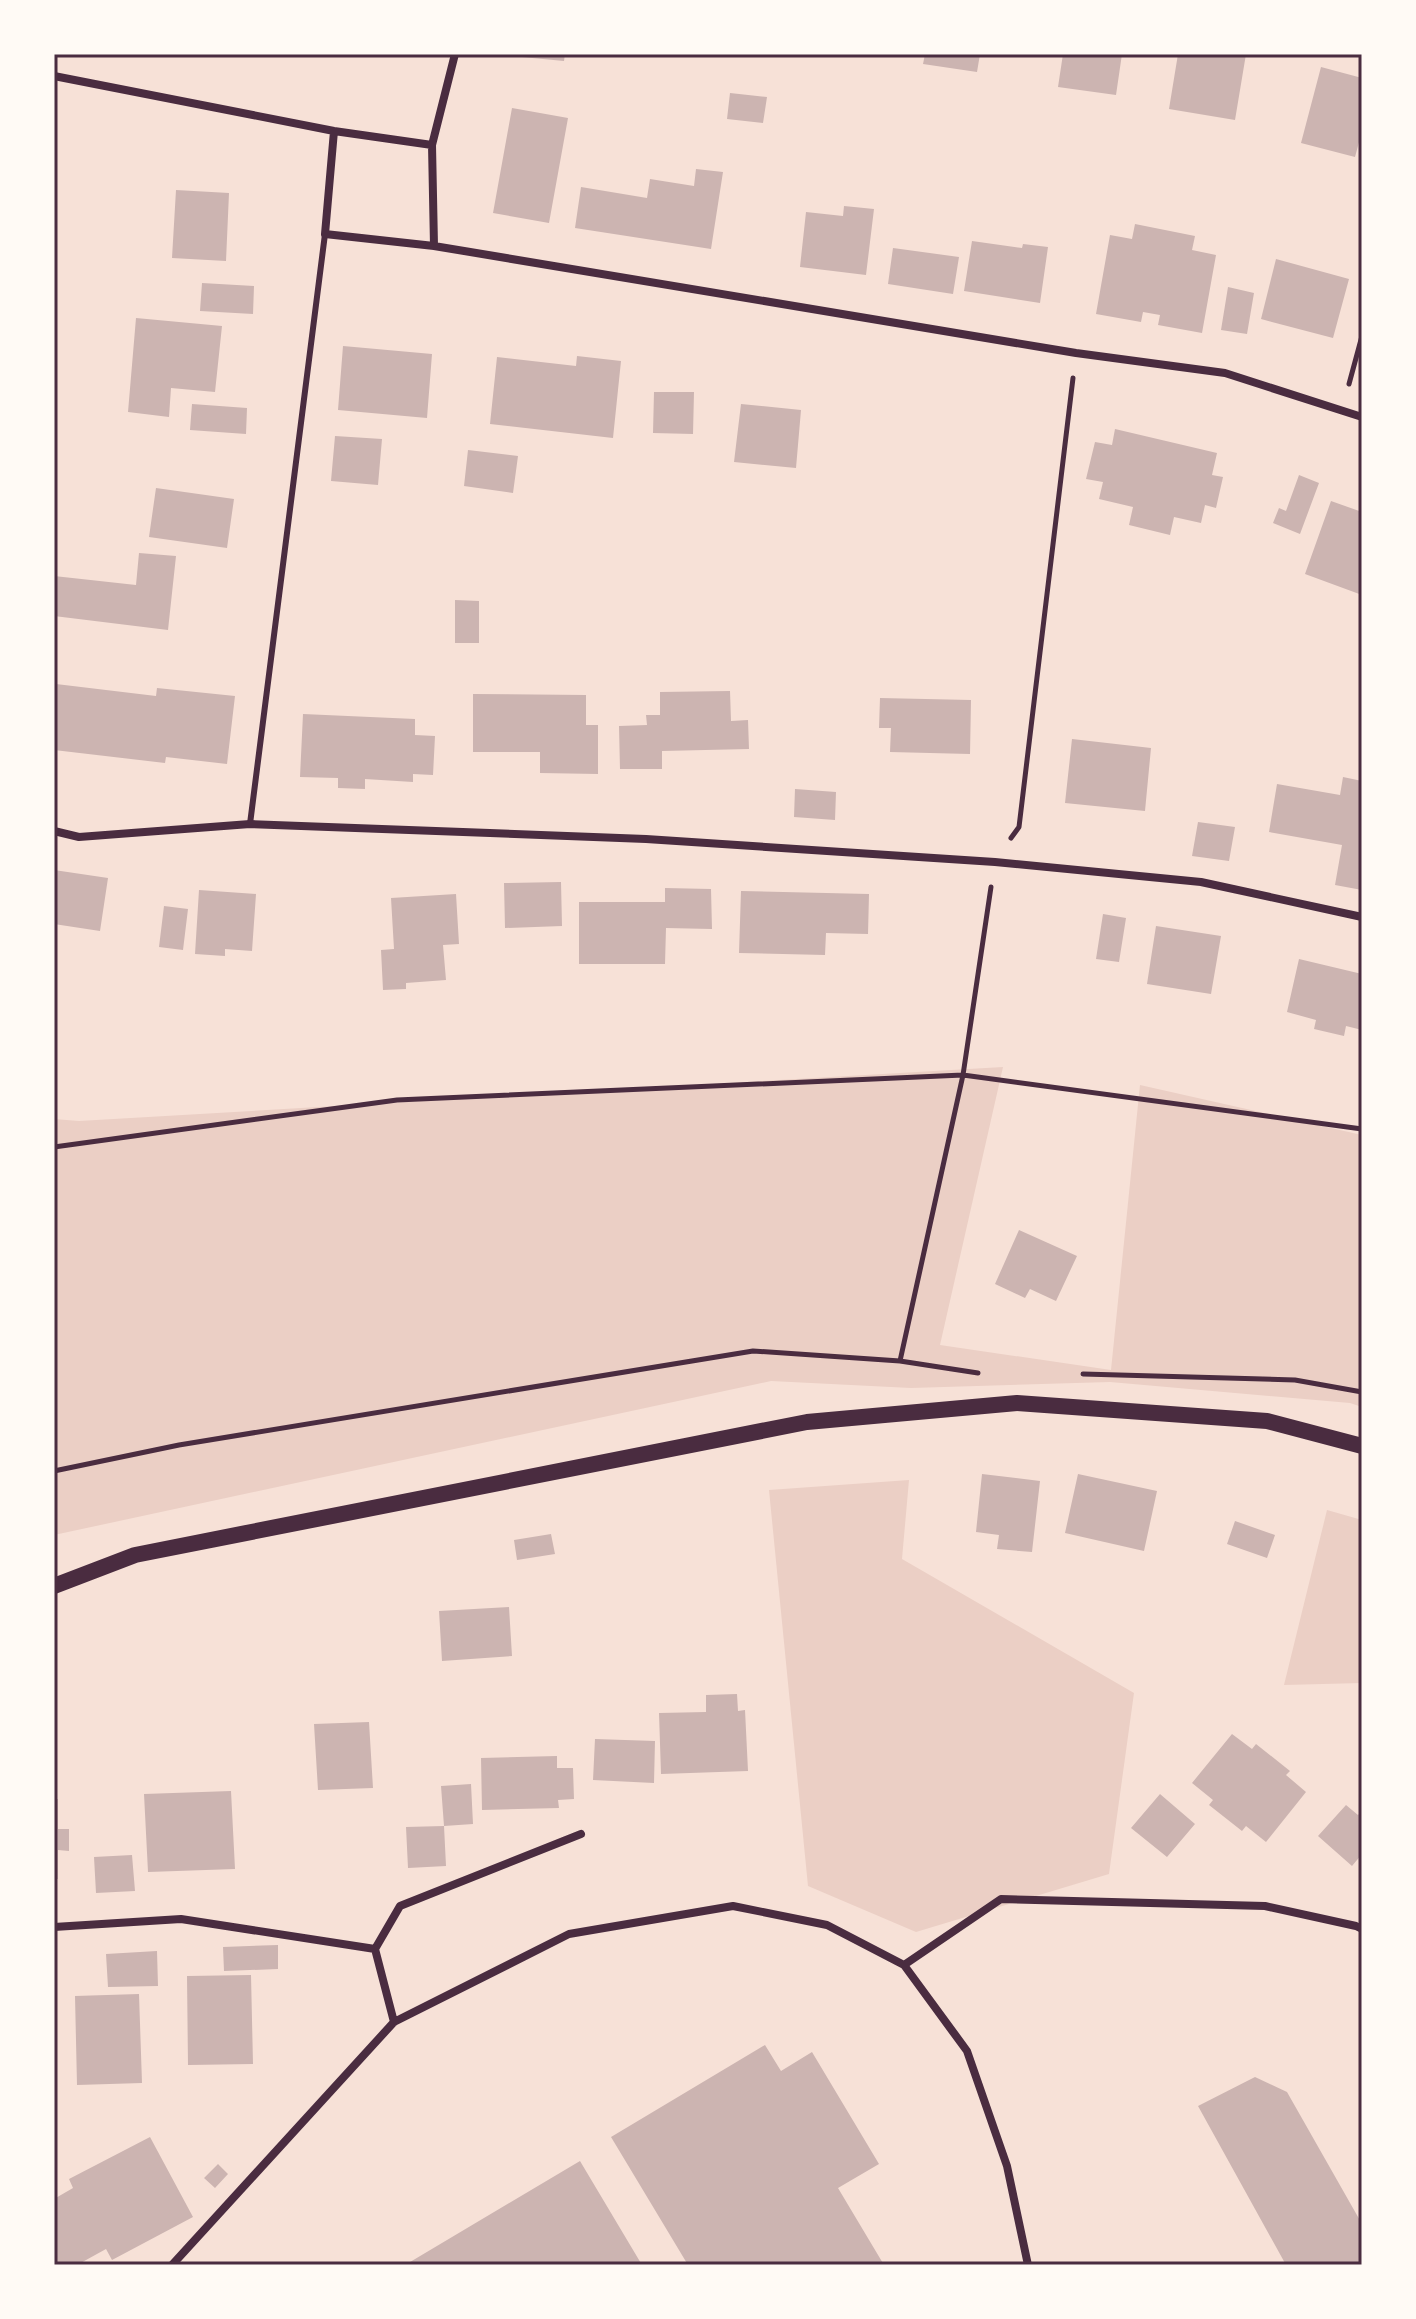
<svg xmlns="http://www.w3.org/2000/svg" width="1416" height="2319" viewBox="0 0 1416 2319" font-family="'Source Sans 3',sans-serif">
  <rect width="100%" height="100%" fill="#f7e1d7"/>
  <!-- green -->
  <path fill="#ebcfc5" d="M 1003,1067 L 940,1345 L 1111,1370 L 1140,1085 L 1362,1135 L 1362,1407 L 1350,1403 L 1110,1382 L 911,1388 L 771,1381 L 54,1535 L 54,1119 L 79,1121 Z
    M 909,1480 L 902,1559 L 1134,1693 L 1109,1874 L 916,1932 L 808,1886 L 769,1490 Z
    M 1327,1510 L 1362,1520 L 1362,1683 L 1284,1685 Z"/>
  <!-- building -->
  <path fill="#ccb4b1" d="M 522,54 L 565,54 L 564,61 L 522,57 Z
    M 925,54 L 980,54 L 977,72 L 923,64 Z
    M 1063,54 L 1122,54 L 1116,95 L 1058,87 Z
    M 1178,54 L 1246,54 L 1235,120 L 1169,109 Z
    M 1321,67 L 1362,78 L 1362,131 L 1355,157 L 1301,143 Z
    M 730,93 L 767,97 L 763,123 L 727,119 Z
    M 512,108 L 568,118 L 549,223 L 493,213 Z
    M 696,169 L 723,172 L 711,249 L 575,228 L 581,187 L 647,198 L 650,179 L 694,186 Z
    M 176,190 L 229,193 L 226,261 L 172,258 Z
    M 844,206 L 874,209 L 866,275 L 800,267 L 806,212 L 843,216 Z
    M 1135,224 L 1195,236 L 1192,250 L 1216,255 L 1202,333 L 1158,325 L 1160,315 L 1143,312 L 1141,322 L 1096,314 L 1110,235 L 1132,239 Z
    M 972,241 L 1022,248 L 1023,244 L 1048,247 L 1040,303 L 964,291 Z
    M 893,248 L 959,257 L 953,294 L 888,284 Z
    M 1276,259 L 1349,279 L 1333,338 L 1261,319 Z
    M 202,283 L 254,286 L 253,314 L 200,311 Z
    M 1228,287 L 1254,293 L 1247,334 L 1221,330 Z
    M 136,318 L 222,326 L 215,392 L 171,388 L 169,417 L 128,412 Z
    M 343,346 L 432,354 L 427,418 L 338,410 Z
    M 577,356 L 621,361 L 613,438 L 490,424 L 497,357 L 576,366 Z
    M 654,392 L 694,392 L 693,434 L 653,433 Z
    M 192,404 L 247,408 L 246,434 L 190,430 Z
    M 741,404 L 801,410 L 796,468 L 734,462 Z
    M 1115,429 L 1217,453 L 1212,475 L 1223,477 L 1216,508 L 1205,505 L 1201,523 L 1174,517 L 1170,535 L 1129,525 L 1133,507 L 1099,499 L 1103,482 L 1086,479 L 1095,442 L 1112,445 Z
    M 335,436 L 382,439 L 378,485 L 331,481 Z
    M 468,450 L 518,456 L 513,493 L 464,486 Z
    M 1299,475 L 1319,483 L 1300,534 L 1273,523 L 1279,508 L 1286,511 Z
    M 156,488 L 234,499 L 227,548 L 149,537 Z
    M 1331,501 L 1362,512 L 1362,595 L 1305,574 Z
    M 139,553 L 176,556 L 168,630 L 54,616 L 54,576 L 136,585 Z
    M 455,600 L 479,601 L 479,643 L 455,643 Z
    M 56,684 L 156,696 L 157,688 L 235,696 L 227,764 L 166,757 L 165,763 L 54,750 Z
    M 730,691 L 731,721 L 748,720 L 749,749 L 662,751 L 662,769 L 620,769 L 619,726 L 647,725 L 646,715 L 660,715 L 660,692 Z
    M 473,694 L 586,695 L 586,725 L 598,725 L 598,774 L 540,773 L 540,752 L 473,752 Z
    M 880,698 L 971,700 L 970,754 L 890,752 L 891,728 L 879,728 Z
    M 303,714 L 415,719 L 415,735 L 435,736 L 433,775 L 413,774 L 413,782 L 365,779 L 365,789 L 338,788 L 338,778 L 300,777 Z
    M 1072,739 L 1151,748 L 1145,811 L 1065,803 Z
    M 1343,777 L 1362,781 L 1362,890 L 1335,885 L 1342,845 L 1269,832 L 1277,784 L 1340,795 Z
    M 795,789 L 836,792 L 835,820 L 794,817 Z
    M 1198,822 L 1235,827 L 1229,861 L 1192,856 Z
    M 54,870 L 108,878 L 100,931 L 54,924 Z
    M 561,882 L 562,926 L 505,928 L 504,883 Z
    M 665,888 L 711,889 L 712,929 L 666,928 L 665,964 L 579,964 L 579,902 L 665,902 Z
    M 199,890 L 256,894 L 252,951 L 225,949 L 225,956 L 195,954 Z
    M 741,891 L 869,894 L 868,934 L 826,933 L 825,955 L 739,953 Z
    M 456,894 L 459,944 L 443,945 L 446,980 L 406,983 L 406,989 L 383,990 L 381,950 L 394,949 L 391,898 Z
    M 164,906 L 188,909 L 183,950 L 159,947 Z
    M 1103,914 L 1126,918 L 1119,962 L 1096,959 Z
    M 1156,926 L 1221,936 L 1211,994 L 1147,984 Z
    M 1299,959 L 1362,974 L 1362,1030 L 1346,1026 L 1344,1036 L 1314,1029 L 1316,1020 L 1287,1012 Z
    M 1019,1230 L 1077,1256 L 1056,1301 L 1030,1289 L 1025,1298 L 995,1284 Z
    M 982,1474 L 1040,1481 L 1032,1552 L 997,1549 L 999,1535 L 976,1532 Z
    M 1078,1474 L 1157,1491 L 1144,1551 L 1065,1533 Z
    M 1235,1521 L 1275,1535 L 1267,1558 L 1227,1544 Z
    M 551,1534 L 555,1554 L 517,1560 L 514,1540 Z
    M 509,1607 L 512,1656 L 442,1661 L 439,1611 Z
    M 737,1694 L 738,1711 L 745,1710 L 748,1771 L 661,1774 L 659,1713 L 706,1712 L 706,1695 Z
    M 369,1722 L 373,1788 L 318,1790 L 314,1724 Z
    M 1232,1734 L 1252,1749 L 1256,1744 L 1290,1771 L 1286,1775 L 1306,1792 L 1266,1842 L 1246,1826 L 1242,1831 L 1209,1805 L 1213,1800 L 1192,1783 Z
    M 595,1739 L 655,1741 L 654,1783 L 593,1780 Z
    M 557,1756 L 557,1768 L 573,1768 L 574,1799 L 558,1800 L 559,1808 L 482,1810 L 481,1758 Z
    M 471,1784 L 473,1824 L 444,1826 L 441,1786 Z
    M 231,1791 L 235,1869 L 148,1872 L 144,1794 Z
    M 1160,1794 L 1195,1824 L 1167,1857 L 1131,1828 Z
    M 54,1799 L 58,1799 L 58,1829 L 69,1829 L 69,1851 L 58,1850 L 58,1879 L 54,1879 Z
    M 1346,1805 L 1358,1815 L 1362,1811 L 1362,1854 L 1352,1866 L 1318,1836 Z
    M 444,1826 L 446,1866 L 408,1868 L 406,1827 Z
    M 132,1855 L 135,1891 L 96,1893 L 94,1857 Z
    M 278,1945 L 278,1969 L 224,1971 L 223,1947 Z
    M 157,1951 L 158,1986 L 108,1987 L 106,1954 Z
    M 251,1975 L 253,2064 L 188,2065 L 187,1976 Z
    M 139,1994 L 142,2083 L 77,2085 L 75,1996 Z
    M 765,2045 L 781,2071 L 812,2052 L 879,2164 L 838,2188 L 884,2265 L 688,2265 L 611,2137 Z
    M 1255,2077 L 1287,2092 L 1362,2224 L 1362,2265 L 1286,2265 L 1198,2106 Z
    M 150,2137 L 193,2217 L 112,2260 L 106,2249 L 77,2265 L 54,2265 L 54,2199 L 73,2188 L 69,2179 Z
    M 580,2161 L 642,2265 L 405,2265 Z
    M 218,2164 L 228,2174 L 215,2188 L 204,2178 Z"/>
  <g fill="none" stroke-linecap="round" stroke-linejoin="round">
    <!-- path -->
    <path stroke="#4a2c40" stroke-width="5" d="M 1349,384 L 1362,336
      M 1011,838 L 1019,827 L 1073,378
      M 54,1147 L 397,1100 L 963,1075 L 1362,1129
      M 900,1361 L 963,1075 L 991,887
      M 1083,1374 L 1295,1380 L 1362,1392
      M 54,1471 L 179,1445 L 753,1351 L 900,1361 L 978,1373"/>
    <!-- service -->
    <path stroke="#4a2c40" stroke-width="6" d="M 250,824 L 325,234"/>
    <!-- minor -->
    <path stroke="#4a2c40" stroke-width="8" d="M 54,76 L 334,131 L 432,145
      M 334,131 L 325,234 L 434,246 L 1076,353 L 1225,373 L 1362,417
      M 434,246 L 432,145 L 455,54
      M 54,831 L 79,837 L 250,824 L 646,839 L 995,862 L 1201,882 L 1362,917
      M 54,1927 L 181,1919 L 375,1949 L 394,2022
      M 375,1949 L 400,1906 L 581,1834
      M 904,1965 L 1001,1899 L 1265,1906 L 1356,1926 L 1362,1929
      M 172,2265 L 394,2022 L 569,1934 L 733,1906 L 827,1925 L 904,1965 L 967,2051 L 1007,2166 L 1028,2265"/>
    <!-- secondary -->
    <path stroke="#4a2c40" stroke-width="16" d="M 54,1586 L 135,1555 L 807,1422 L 1017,1403 L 1267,1421 L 1362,1446"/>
  </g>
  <!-- border -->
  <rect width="1416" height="2319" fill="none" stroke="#fffaf5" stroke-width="112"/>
  <rect x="56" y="56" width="1304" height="2207" fill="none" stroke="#4a2c40" stroke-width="3"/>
</svg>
